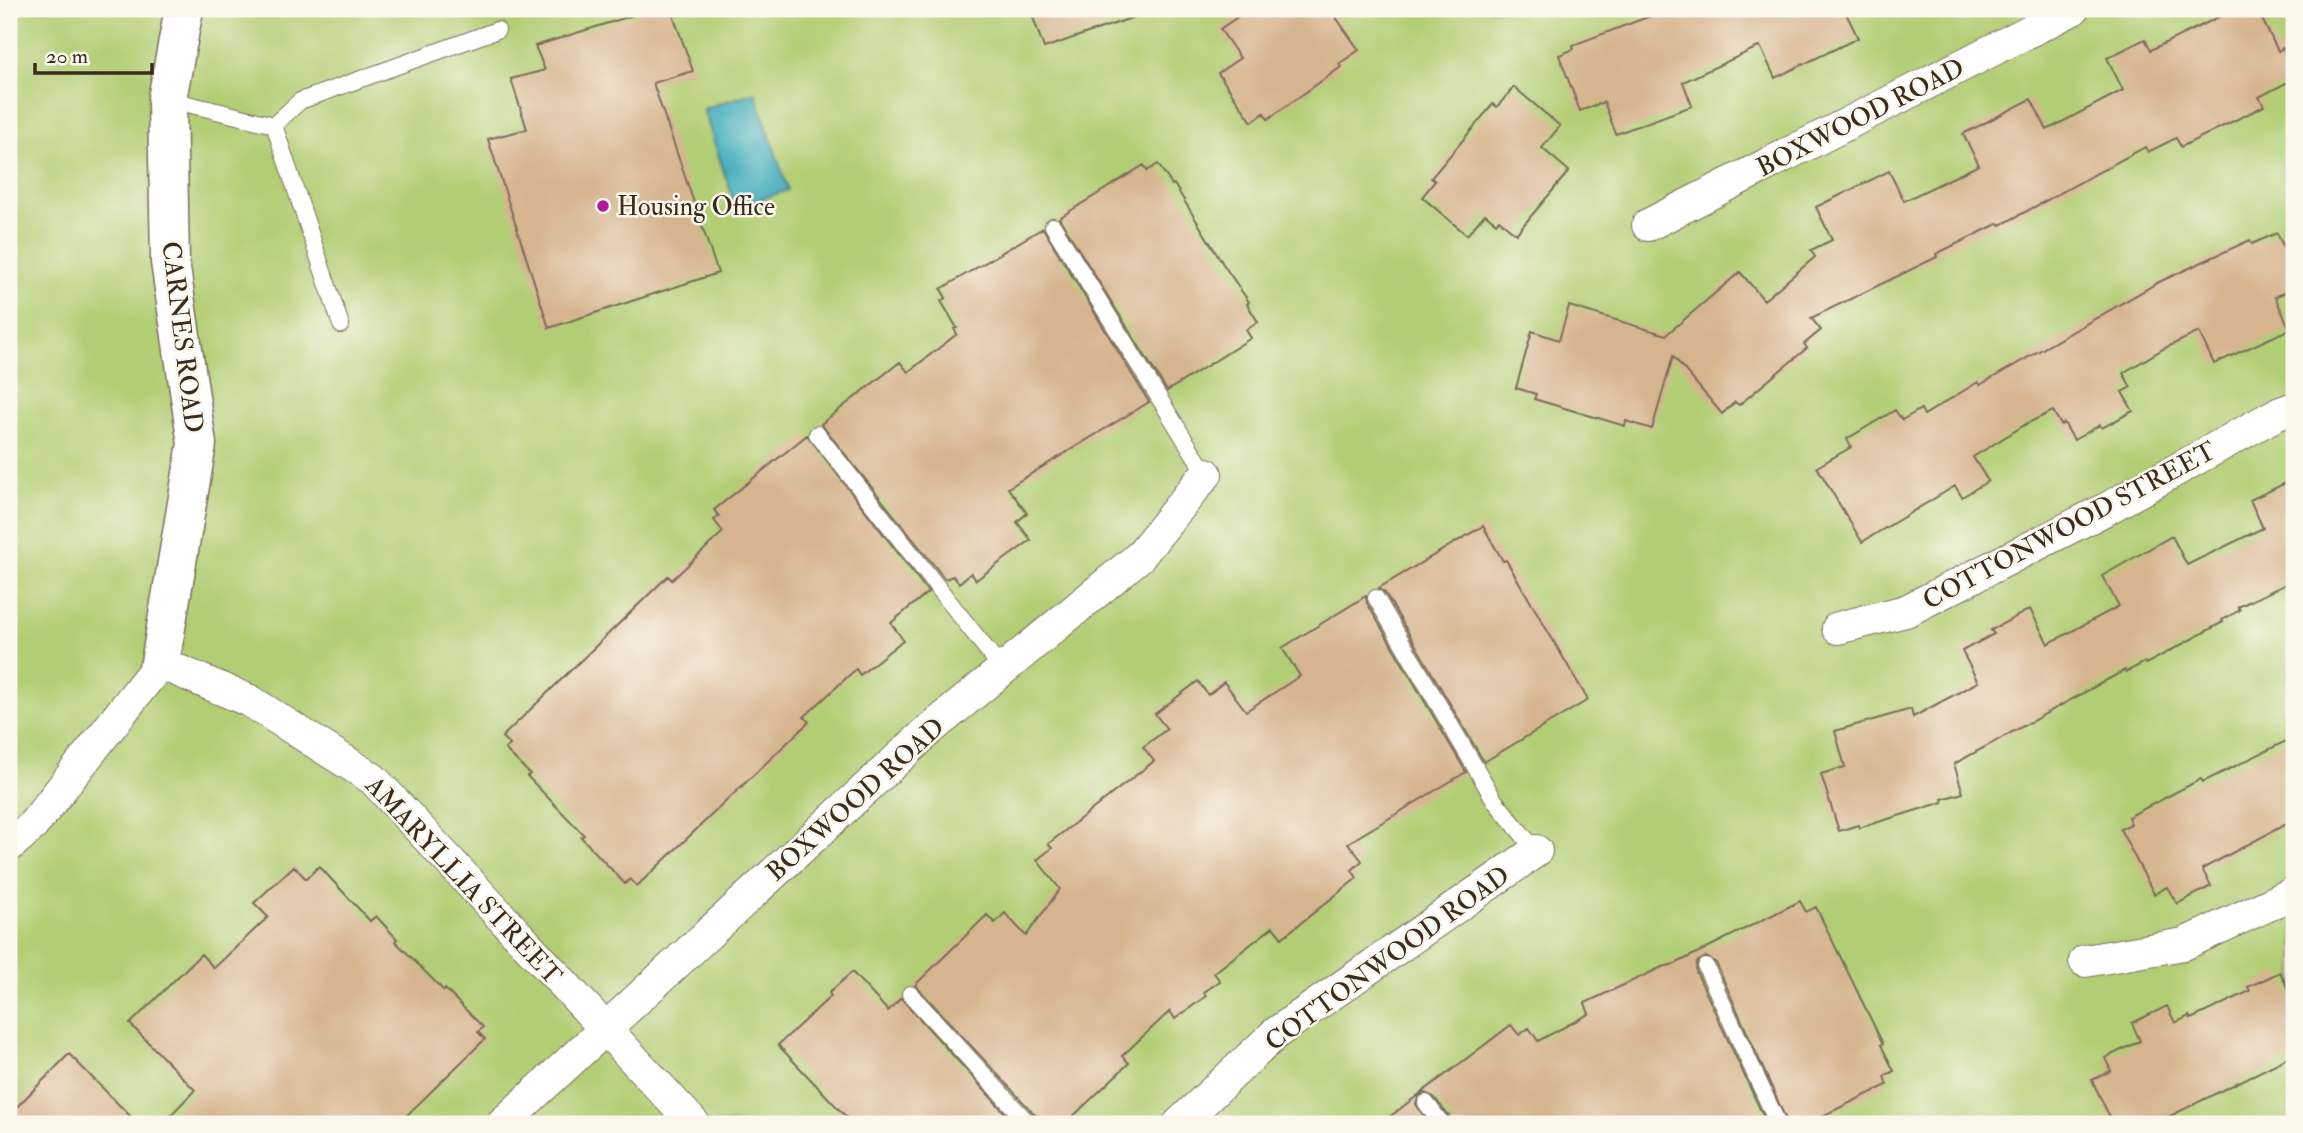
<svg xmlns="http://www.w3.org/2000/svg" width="2303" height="1133" viewBox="0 0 2303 1133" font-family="'IM FELL Double Pica',serif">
  <rect width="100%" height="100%" fill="#fbf7ec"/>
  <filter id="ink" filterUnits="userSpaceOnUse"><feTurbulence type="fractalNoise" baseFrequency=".0143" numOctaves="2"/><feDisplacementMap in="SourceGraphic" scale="14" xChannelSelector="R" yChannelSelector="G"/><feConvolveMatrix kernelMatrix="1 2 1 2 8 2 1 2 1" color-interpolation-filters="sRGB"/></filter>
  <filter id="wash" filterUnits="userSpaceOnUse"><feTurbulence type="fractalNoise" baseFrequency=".00686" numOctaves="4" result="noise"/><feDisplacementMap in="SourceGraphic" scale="28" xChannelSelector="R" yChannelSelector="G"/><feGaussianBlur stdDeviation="1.57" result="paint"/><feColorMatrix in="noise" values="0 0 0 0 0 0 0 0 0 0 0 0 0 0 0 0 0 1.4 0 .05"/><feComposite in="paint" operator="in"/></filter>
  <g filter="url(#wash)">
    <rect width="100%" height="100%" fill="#f4e8d0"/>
    <!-- green -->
    <path fill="#b2ce75" stroke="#767c4a" stroke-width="2" d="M 9,9 L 2294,9 L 2294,1124 L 9,1124 Z"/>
    <!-- water -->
    <path fill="#3eacbb" stroke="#3c6b6c" stroke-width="2" d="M 755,92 L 788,190 L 736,208 L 703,109 Z"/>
    <g id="blocks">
      <!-- building -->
      <path fill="#d6b48e" d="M 653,9 L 671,9 L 693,71 L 653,83 L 718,273 L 549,328 L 488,139 L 527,129 L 511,79 L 545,70 L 535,46 Z
        M 1030,9 L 1142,9 L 1143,14 L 1044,48 Z
        M 1249,9 L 1330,9 L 1359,50 L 1339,64 L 1341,67 L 1268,119 L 1264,113 L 1252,122 L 1218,73 L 1240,58 L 1220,29 Z
        M 1669,9 L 1844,9 L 1858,38 L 1775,78 L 1760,46 L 1683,82 L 1692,106 L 1616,134 L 1604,102 L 1580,111 L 1559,55 L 1574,49 L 1573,45 Z
        M 2235,9 L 2257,9 L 2278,51 L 2283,48 L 2294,70 L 2294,79 L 2259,97 L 2264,106 L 2181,147 L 2176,138 L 2148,152 L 2145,147 L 2001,225 L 1999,223 L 1936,254 L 1937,257 L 1811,318 L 1821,330 L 1804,344 L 1807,348 L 1739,405 L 1735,402 L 1722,414 L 1673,356 L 1652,429 L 1626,421 L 1625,426 L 1534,399 L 1536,394 L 1516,388 L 1532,331 L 1559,340 L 1569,306 L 1666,335 L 1740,272 L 1764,300 L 1815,257 L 1811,250 L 1832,240 L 1816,207 L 1889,171 L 1904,201 L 1979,165 L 1963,134 L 2031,99 L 2047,130 L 2123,90 L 2107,58 L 2145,39 L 2151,50 Z
        M 1514,87 L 1560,126 L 1542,148 L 1569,171 L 1516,234 L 1499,220 L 1496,223 L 1485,214 L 1467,235 L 1422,197 L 1435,181 L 1431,178 L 1493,104 L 1497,107 Z
        M 1158,164 L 1172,185 L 1174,184 L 1223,264 L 1249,302 L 1247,304 L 1258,322 L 1246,330 L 1251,338 L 1167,391 L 1059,218 L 1144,165 L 1147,171 Z
        M 1043,228 L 1149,402 L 1008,488 L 1027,513 L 1017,522 L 1031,540 L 976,580 L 971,573 L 959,583 L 953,576 L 945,579 L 821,424 L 900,362 L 908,372 L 957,334 L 954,329 L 957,328 L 941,301 L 946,298 L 941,289 Z
        M 2277,233 L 2294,269 L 2294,288 L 2275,297 L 2290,329 L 2214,364 L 2199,332 L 2163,349 L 2123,373 L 2131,387 L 2122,392 L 2133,411 L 2102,428 L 2100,425 L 2074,440 L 2064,423 L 2061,425 L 2053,411 L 2028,423 L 1973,457 L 1988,481 L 1962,497 L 1955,486 L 1862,542 L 1817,467 L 1851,447 L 1847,439 L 1895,410 L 1902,420 L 1921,409 L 1924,415 L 1978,382 L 1980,385 L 2159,282 L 2250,240 L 2252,244 Z
        M 807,435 L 928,592 L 891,623 L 903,640 L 860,675 L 856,669 L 804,717 L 809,722 L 637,886 L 630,879 L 625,884 L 581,837 L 584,835 L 527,776 L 530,774 L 505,749 L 510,745 L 502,737 L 668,576 L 672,580 L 723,532 L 714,520 L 719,516 L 714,510 Z
        M 2294,479 L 2294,596 L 2288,583 L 2238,607 L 2240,610 L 2222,620 L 2223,622 L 2146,664 L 2145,662 L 2126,672 L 2125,670 L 1954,764 L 1963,793 L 1942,799 L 1943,802 L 1859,828 L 1858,825 L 1839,831 L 1821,774 L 1845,767 L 1835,731 L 1911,709 L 1913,717 L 1978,682 L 1962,651 L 1994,634 L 1991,630 L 2030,609 L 2048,644 L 2119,606 L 2102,576 L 2172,536 L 2187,565 L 2263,528 L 2250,500 Z
        M 1483,526 L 1503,561 L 1506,560 L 1588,700 L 1484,762 L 1385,593 L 1379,588 Z
        M 1366,596 L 1367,603 L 1466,772 L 1348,843 L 1362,861 L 1352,870 L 1357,878 L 1282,938 L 1273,927 L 1214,973 L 1220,981 L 1204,992 L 1206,996 L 1175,1019 L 1170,1011 L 1122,1056 L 1129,1063 L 1065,1124 L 1039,1124 L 1037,1117 L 915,985 L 987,915 L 995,923 L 1005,913 L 1026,936 L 1060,889 L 1037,860 L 1052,848 L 1048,844 L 1154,761 L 1143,747 L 1167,729 L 1155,714 L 1198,681 L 1208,695 L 1224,682 L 1246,711 L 1300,676 L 1282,648 Z
        M 2294,737 L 2294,820 L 2202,869 L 2211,886 L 2177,904 L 2167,887 L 2154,894 L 2120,829 L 2131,824 L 2128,817 L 2201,779 L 2203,782 Z
        M 294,866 L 306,879 L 319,866 L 370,921 L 376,916 L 397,939 L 395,941 L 444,991 L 445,989 L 483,1027 L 478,1032 L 485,1039 L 398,1124 L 162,1124 L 195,1090 L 130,1024 L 201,954 L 214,968 L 268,917 L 254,903 Z
        M 1800,901 L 1806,912 L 1816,907 L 1883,1044 L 1881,1045 L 1894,1071 L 1884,1076 L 1887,1085 L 1806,1124 L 1788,1124 L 1716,963 L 1706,957 L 1697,962 L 1696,971 L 1767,1124 L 1452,1124 L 1450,1118 L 1434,1097 L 1425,1093 L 1419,1095 L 1416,1104 L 1429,1124 L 1380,1124 L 1511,1025 L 1519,1035 L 1529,1028 L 1538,1041 L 1589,1014 L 1585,1003 L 1662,967 L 1675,964 Z
        M 852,972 L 888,1011 L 901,998 L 1015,1124 L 853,1124 L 778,1045 L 831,996 L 829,993 Z
        M 2280,972 L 2294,1002 L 2294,1055 L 2154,1124 L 2113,1124 L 2092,1080 L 2111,1071 L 2105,1058 L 2140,1041 L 2132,1023 L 2167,1006 L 2175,1023 L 2189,1016 L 2191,1019 L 2250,991 L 2248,987 Z
        M 69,1054 L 138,1124 L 9,1124 L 9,1115 Z"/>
    </g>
  </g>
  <g filter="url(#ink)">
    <use href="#blocks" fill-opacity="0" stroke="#7c6c5c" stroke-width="2"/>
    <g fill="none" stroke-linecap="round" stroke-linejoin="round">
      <!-- service casing -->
      <g stroke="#7c6c5c" stroke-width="18">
        <path id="service" d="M 167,99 L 274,125 L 341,325
          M 274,125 L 300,101 L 497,30
          M 1053,226 L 1206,474
          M 817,434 L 1003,670
          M 1376,598 L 1495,801 L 1536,851
          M 1706,967 L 1778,1124
          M 910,994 L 1029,1124
          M 1426,1103 L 1442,1124"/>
      </g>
      <!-- minor casing -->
      <g stroke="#7c6c5c" stroke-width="34">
        <path id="minor" d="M 1648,225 L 2073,9
          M 1838,628 L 1906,611 L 2106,509 L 2275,415 L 2294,408
          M 9,846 L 33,825 L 160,663 L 250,701 L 373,779 L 694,1124
          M 2085,961 L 2184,944 L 2294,893
          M 502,1124 L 927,732 L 1139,557 L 1206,474
          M 1179,1124 L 1276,1033 L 1536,851"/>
      </g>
      <!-- tertiary casing -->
      <g stroke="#7c6c5c" stroke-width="41">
        <path id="tertiary" d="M 160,663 L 197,444 L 170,262 L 167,99 L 184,9"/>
      </g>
      <!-- service -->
      <use href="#service" stroke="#fff" stroke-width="16"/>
      <!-- minor -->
      <use href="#minor" stroke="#fff" stroke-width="32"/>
      <!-- tertiary -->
      <use href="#tertiary" stroke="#fff" stroke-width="38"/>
    </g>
  </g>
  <!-- markers -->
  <circle fill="#b5179e" stroke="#fbf7ec" stroke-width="2.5" cx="603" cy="206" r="7"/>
  <g text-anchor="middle" stroke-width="5" stroke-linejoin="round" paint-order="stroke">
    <!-- street labels -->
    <g font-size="26" fill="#3b2a1e" stroke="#fbf7ec">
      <text transform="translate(1860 117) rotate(-27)" y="9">BOXWOOD ROAD</text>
      <text transform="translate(183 337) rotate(83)" y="9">CARNES ROAD</text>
      <text transform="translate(2069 525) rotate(-28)" y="9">COTTONWOOD STREET</text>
      <text transform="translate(855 799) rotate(-42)" y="9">BOXWOOD ROAD</text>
      <text transform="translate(464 880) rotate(47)" y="9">AMARYLLIA STREET</text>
      <text transform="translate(1387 958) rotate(-36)" y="9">COTTONWOOD ROAD</text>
    </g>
    <!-- poi labels -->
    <g font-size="26" fill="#3b2a1e" stroke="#fbf7ec" text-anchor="start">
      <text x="617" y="215">Housing Office</text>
    </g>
  </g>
  <!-- margin -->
  <rect width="2303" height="1133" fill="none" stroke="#fbf7ec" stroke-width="35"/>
  <!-- scale -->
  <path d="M35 63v10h117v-10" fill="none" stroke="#3b2a1e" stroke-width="3.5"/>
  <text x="46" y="63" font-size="21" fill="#3b2a1e" stroke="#fbf7ec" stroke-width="5" paint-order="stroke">20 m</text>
</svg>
